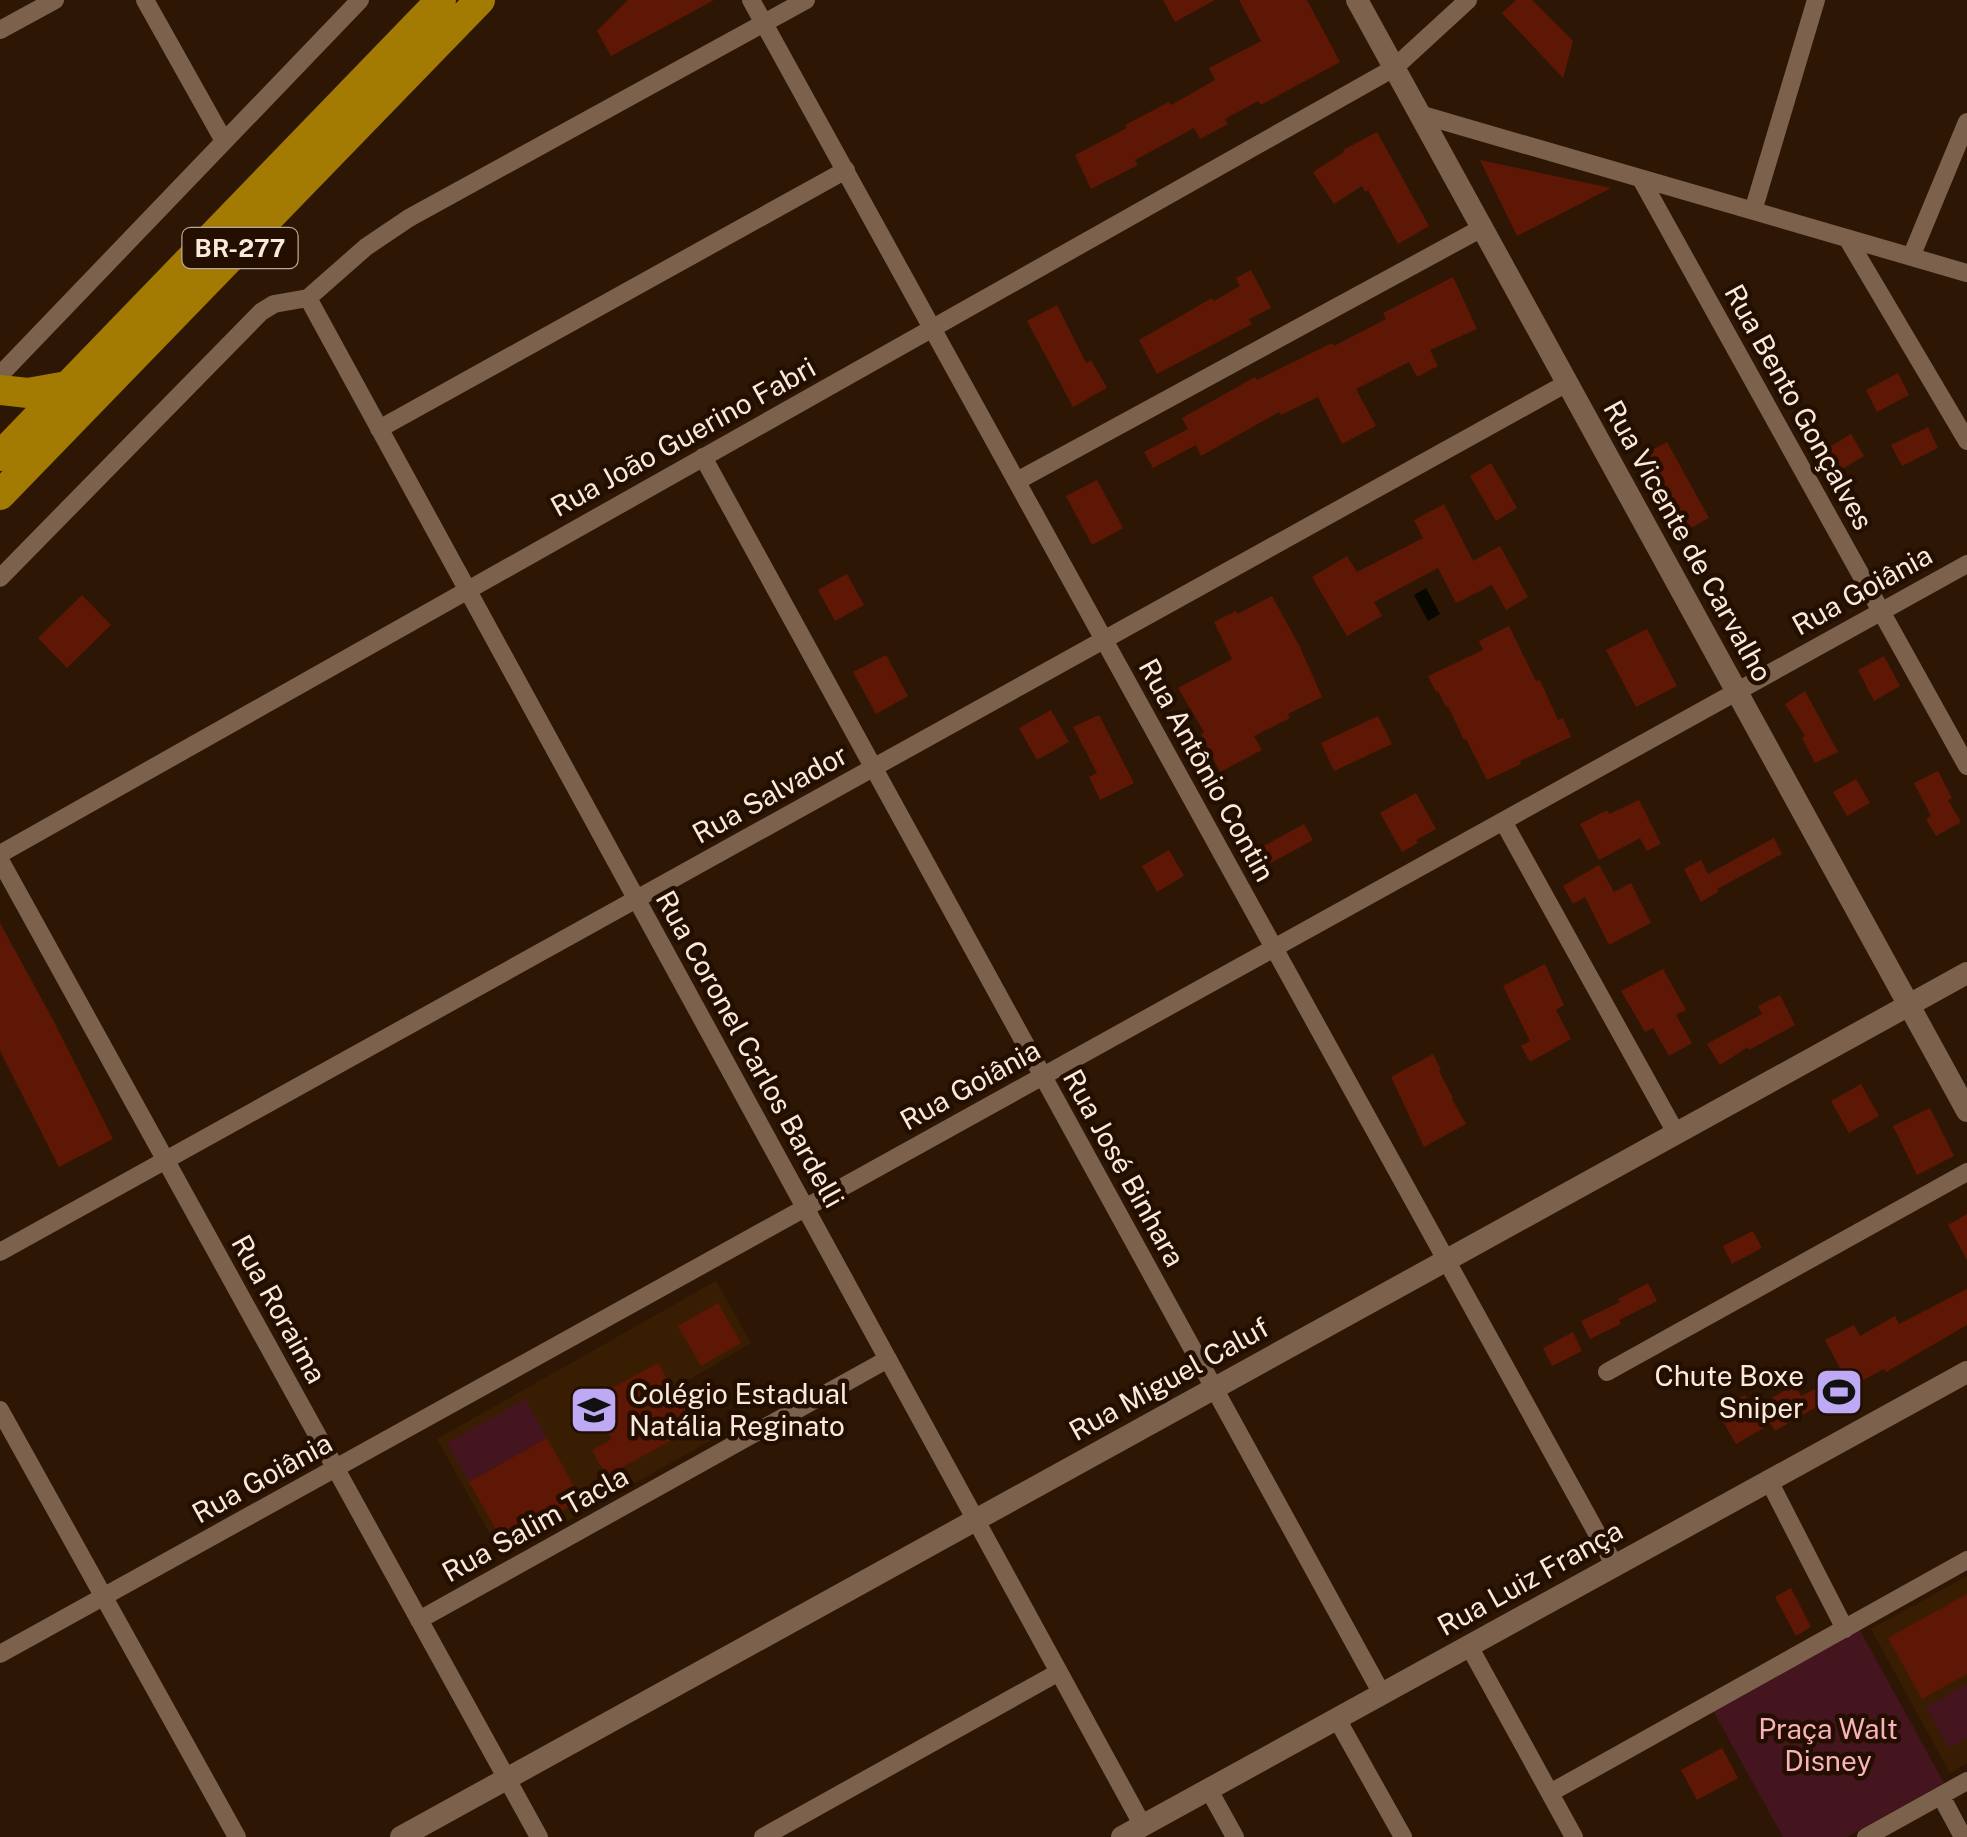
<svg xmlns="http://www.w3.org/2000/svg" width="1967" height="1837" viewBox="0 0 1967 1837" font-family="'Public Sans',sans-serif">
  <rect width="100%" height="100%" fill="#2d1704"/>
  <!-- built -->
  <path fill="#391d03" d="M 716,1281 L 751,1343 L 685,1382 L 715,1438 L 503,1557 L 437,1439 Z
    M 1967,1576 L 1967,1763 L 1950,1773 L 1871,1629 Z"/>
  <!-- green -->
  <path fill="#44151f" d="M 525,1399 L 547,1438 L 469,1482 L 447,1443 Z
    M 1857,1625 L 1944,1783 L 1847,1837 L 1783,1837 L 1711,1707 Z
    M 1967,1684 L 1967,1738 L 1949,1748 L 1926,1707 Z"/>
  <!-- water -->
  <path fill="#080800" d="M 1426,588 L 1440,614 L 1428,621 L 1414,595 Z"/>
  <!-- building -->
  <path fill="#5e1704" d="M 628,0 L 714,0 L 611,56 L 597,31 Z
    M 1163,0 L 1215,0 L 1175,22 Z
    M 1239,0 L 1307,0 L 1340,62 L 1261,105 L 1258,101 L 1225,119 L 1228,124 L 1200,139 L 1194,128 L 1135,160 L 1138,165 L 1091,189 L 1075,155 L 1127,128 L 1125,125 L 1169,102 L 1171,105 L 1215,80 L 1209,68 L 1261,41 Z
    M 1516,0 L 1532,0 L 1573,41 L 1563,78 L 1502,13 Z
    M 1377,132 L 1429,226 L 1398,244 L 1368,190 L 1365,192 L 1362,186 L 1334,204 L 1313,172 L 1344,152 L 1343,150 Z
    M 1480,160 L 1611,188 L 1517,236 Z
    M 1251,270 L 1271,308 L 1249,319 L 1252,324 L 1157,374 L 1139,340 L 1212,298 L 1214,301 L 1240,286 L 1236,278 Z
    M 1453,277 L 1477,329 L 1430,350 L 1438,366 L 1417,377 L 1409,362 L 1356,389 L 1376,426 L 1342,444 L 1318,397 L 1281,415 L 1279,412 L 1201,456 L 1196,445 L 1153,468 L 1144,452 L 1188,429 L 1182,418 L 1255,377 L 1257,380 L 1332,343 L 1334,346 L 1386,319 L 1383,313 Z
    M 1057,305 L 1086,363 L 1091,360 L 1107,388 L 1073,407 L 1027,321 Z
    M 1898,373 L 1909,395 L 1877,412 L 1866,390 Z
    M 1928,427 L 1938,448 L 1902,466 L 1891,445 Z
    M 1851,434 L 1864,456 L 1834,474 L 1821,452 Z
    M 1667,442 L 1709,518 L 1687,530 L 1648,452 Z
    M 1491,463 L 1517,508 L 1496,521 L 1470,476 Z
    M 1097,480 L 1123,528 L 1092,545 L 1066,496 Z
    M 1444,504 L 1473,561 L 1500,546 L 1528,597 L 1506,610 L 1492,585 L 1456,603 L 1438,568 L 1374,602 L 1382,616 L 1347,636 L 1312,577 L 1347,556 L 1357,572 L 1423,538 L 1414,520 Z
    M 847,574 L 864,605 L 835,621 L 818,590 Z
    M 82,595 L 111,625 L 67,668 L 38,638 Z
    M 1272,596 L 1300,647 L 1322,697 L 1288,714 L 1290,718 L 1254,736 L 1262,750 L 1220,772 L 1201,734 L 1204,732 L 1178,688 L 1232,659 L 1214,622 L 1236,611 L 1237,614 Z
    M 1509,626 L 1536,681 L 1540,680 L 1558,720 L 1563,718 L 1571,737 L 1520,761 L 1521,764 L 1487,780 L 1466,739 L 1464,740 L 1448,706 L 1446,707 L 1438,691 L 1436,692 L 1428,676 L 1483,650 L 1479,641 Z
    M 1647,629 L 1677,686 L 1636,707 L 1606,650 Z
    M 886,655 L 908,696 L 876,714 L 853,672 Z
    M 1884,656 L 1900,686 L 1874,701 L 1858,670 Z
    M 1805,691 L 1838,752 L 1815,763 L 1802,738 L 1805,736 L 1785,704 Z
    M 1051,710 L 1069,742 L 1037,760 L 1019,728 Z
    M 1099,715 L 1134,783 L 1100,800 L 1089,777 L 1097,773 L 1073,727 Z
    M 1378,716 L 1392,744 L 1334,771 L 1321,743 Z
    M 1938,771 L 1952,798 L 1948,800 L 1961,822 L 1936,836 L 1926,819 L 1931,816 L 1914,783 Z
    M 1856,779 L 1870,803 L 1847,816 L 1833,792 Z
    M 1416,793 L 1436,829 L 1416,840 L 1418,843 L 1402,852 L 1380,813 Z
    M 1639,800 L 1661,844 L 1647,851 L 1640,838 L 1599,860 L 1580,824 L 1607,810 L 1609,814 Z
    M 1304,824 L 1313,840 L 1271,863 L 1262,847 Z
    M 1774,838 L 1782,854 L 1717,889 L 1718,892 L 1701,902 L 1684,869 L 1701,860 L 1708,874 Z
    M 1169,850 L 1184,876 L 1157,892 L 1142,866 Z
    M 1599,865 L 1614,892 L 1631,883 L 1651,923 L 1609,945 L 1585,897 L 1573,904 L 1563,886 Z
    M 0,923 L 52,1018 L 113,1139 L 59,1167 L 0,1051 Z
    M 1545,964 L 1564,1005 L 1556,1010 L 1571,1039 L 1530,1062 L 1521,1046 L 1530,1041 L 1503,986 Z
    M 1663,969 L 1686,1010 L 1676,1015 L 1692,1043 L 1669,1056 L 1653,1028 L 1645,1032 L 1621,991 Z
    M 1780,995 L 1795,1025 L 1749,1050 L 1748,1047 L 1720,1065 L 1707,1044 L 1762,1014 L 1758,1006 Z
    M 1433,1054 L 1441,1070 L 1439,1071 L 1453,1098 L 1452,1099 L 1466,1124 L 1424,1147 L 1391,1077 Z
    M 1861,1084 L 1879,1116 L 1849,1133 L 1831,1101 Z
    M 1930,1108 L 1954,1156 L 1917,1175 L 1893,1126 Z
    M 1967,1214 L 1967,1260 L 1948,1225 Z
    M 1753,1231 L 1762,1248 L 1732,1264 L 1723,1246 Z
    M 1648,1283 L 1657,1301 L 1619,1320 L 1621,1324 L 1590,1339 L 1581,1321 L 1620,1302 L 1618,1299 Z
    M 1967,1289 L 1967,1325 L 1886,1372 L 1884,1369 L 1850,1387 L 1825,1340 L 1854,1325 L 1860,1336 L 1895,1316 L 1899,1324 Z
    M 718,1303 L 741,1343 L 701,1366 L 678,1326 Z
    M 1573,1332 L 1582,1351 L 1552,1366 L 1543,1348 Z
    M 658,1363 L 680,1402 L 686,1398 L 701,1424 L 606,1476 L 592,1450 L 612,1439 L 590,1400 Z
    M 1839,1378 L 1846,1394 L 1809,1411 L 1775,1431 L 1771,1424 L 1736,1444 L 1717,1411 L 1745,1395 L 1753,1408 L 1795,1385 L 1801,1396 Z
    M 547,1438 L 582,1500 L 504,1544 L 469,1482 Z
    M 1791,1588 L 1811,1627 L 1796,1636 L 1775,1597 Z
    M 1967,1594 L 1967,1674 L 1922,1699 L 1888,1638 Z
    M 1722,1748 L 1738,1778 L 1697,1800 L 1681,1770 Z"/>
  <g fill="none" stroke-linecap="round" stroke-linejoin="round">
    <!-- street -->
    <path stroke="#7c614c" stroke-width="18" d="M 145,0 L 224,141
      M 751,0 L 1615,1566
      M 0,30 L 55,0
      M 1419,114 L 1967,273
      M 1641,179 L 1967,766
      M 1753,211 L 1816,0
      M 1847,238 L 1967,441
      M 1911,257 L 1967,122
      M 308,298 L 1143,1826
      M 0,375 L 360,0
      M 379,429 L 846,170
      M 703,457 L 1382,1694
      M 1017,481 L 1482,228
      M 0,578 L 261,312 L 274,304 L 308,298 L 366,247 L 409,218 L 806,0
      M 1503,821 L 1676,1133
      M 0,854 L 1394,68 L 1468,0
      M 0,860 L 539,1837
      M 0,1252 L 1567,383
      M 1607,1372 L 1967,1172
      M 0,1410 L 237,1837
      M 1769,1481 L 1845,1629
      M 419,1620 L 888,1359
      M 1469,1646 L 1574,1837
      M 0,1654 L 1967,564
      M 1337,1719 L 1403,1837
      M 1209,1790 L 1235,1837
      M 1550,1793 L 1967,1560
      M 1941,1796 L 1963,1837
      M 763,1837 L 1059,1672
      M 1866,1837 L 1967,1781"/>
    <!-- secondary -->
    <path stroke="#7c614c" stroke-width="22" d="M 1357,0 L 1967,1111
      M 401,1837 L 1967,973
      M 1122,1837 L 1967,1372"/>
    <!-- highway -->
    <path stroke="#a37a02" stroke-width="30" d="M 0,390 L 28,393 L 67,386
      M 0,456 L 441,0
      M 0,495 L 480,0"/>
  </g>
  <!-- icons -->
  <defs>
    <g id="stadium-square" transform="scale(2.5)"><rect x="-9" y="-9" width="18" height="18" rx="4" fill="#bea9f5" stroke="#230e00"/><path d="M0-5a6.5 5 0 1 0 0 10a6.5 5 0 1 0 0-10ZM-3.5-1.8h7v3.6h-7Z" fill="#111"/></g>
    <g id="school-square" transform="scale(2.5)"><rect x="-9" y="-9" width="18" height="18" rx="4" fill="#bea9f5" stroke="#230e00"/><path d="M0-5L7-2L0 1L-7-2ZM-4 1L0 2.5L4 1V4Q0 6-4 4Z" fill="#111"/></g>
  </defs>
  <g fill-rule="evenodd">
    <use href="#stadium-square" x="1839" y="1392"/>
    <use href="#school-square" x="594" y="1410"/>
  </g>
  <g text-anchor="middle" stroke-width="9" stroke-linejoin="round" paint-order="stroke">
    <!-- shield labels -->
    <rect fill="#230e00" stroke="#baa89b" stroke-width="2.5" x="182.5" y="228" width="115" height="40" rx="8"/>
    <g font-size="25" font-weight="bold" fill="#faeade">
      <text x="240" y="257">BR-277</text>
    </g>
    <!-- street labels -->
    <g font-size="28" fill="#faeade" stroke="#230e00">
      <text transform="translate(1799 407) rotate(61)" y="10">Rua Bento Gonçalves</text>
      <text transform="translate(683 437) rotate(-29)" y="10">Rua João Guerino Fabri</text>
      <text transform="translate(1688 541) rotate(61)" y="10">Rua Vicente de Carvalho</text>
      <text transform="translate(1862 590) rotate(-29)" y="10">Rua Goiânia</text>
      <text transform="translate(1207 770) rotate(61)" y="10">Rua Antônio Contin</text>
      <text transform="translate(770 794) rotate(-29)" y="10">Rua Salvador</text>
      <text transform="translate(750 1049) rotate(61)" y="10">Rua Coronel Carlos Bardelli</text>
      <text transform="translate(970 1085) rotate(-29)" y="10">Rua Goiânia</text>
      <text transform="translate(1124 1168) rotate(61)" y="10">Rua José Binhara</text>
      <text transform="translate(279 1309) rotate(61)" y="10">Rua Roraima</text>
      <text transform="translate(1169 1379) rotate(-29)" y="10">Rua Miguel Caluf</text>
      <text transform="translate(262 1478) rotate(-29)" y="10">Rua Goiânia</text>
      <text transform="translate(535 1524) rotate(-29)" y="10">Rua Salim Tacla</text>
      <text transform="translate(1530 1578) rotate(-29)" y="10">Rua Luiz França</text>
    </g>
    <!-- poi labels -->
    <g font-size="28" fill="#faeade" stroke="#230e00" text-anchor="end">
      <text x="1804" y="1386">Chute Boxe<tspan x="1804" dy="32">Sniper</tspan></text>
      <text x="629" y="1404" text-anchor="start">Colégio Estadual<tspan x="629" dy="32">Natália Reginato</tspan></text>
    </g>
    <!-- park labels -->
    <g font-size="28" fill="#f7b2bb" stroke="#230e00">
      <text x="1828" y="1739">Praça Walt<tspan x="1828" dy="32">Disney</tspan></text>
    </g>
  </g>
</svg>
